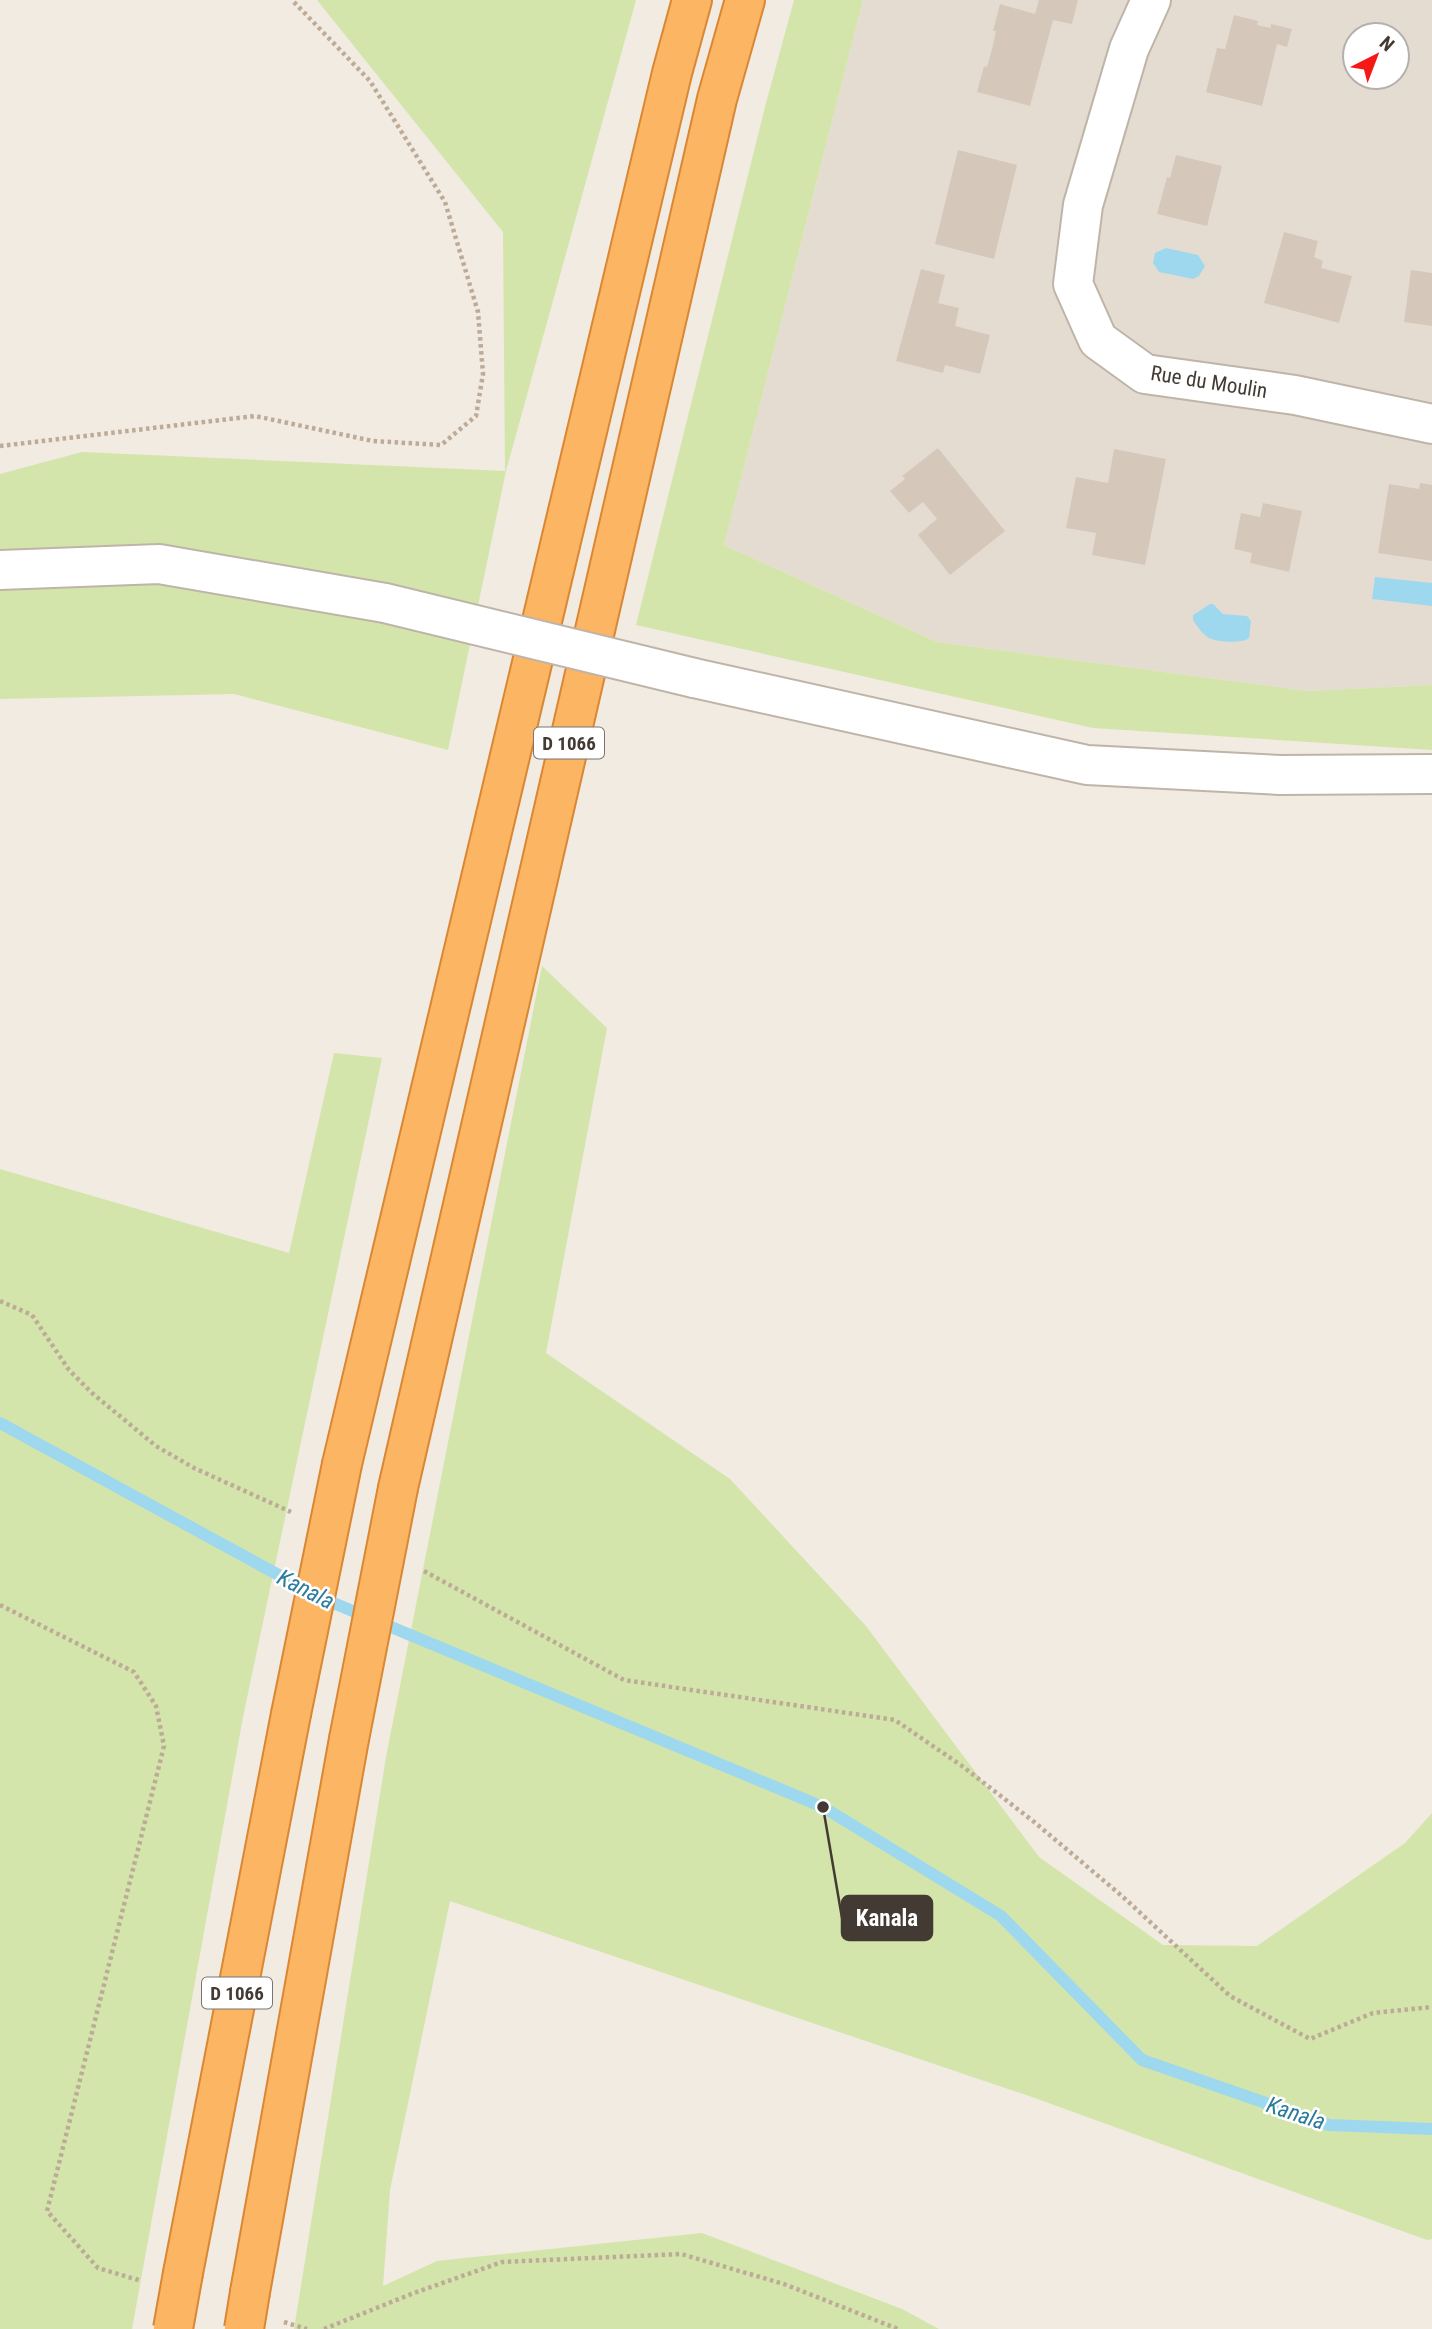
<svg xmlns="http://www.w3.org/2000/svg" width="1432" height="2329" viewBox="0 0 1432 2329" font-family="'Roboto Condensed',sans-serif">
  <rect width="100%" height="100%" fill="#f1ebe2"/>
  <!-- residential -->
  <path fill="#e5dcd1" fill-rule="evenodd" d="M 863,0 L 1432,0 L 1432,685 L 1308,691 L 937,642 L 724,545 ZM 1355,35 L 1397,35 L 1397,77 L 1355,77 Z"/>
  <!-- green -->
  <path fill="#d3e5ab" d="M 317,0 L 636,0 L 506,471 L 448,750 L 234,694 L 0,699 L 0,474 L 82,452 L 505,471 L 503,232 Z
    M 794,0 L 863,0 L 724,545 L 937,642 L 1308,691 L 1432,685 L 1432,750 L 1093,728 L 636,625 L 765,107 Z
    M 542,966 L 607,1028 L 546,1353 L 730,1479 L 866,1626 L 1039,1857 L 1163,1945 L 1257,1946 L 1405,1843 L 1432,1813 L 1432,2239 L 1427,2240 L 1032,2097 L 450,1901 L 390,2190 L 383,2286 L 437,2261 L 702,2233 L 902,2309 L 939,2329 L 294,2329 L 386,1757 Z
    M 334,1053 L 382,1058 L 243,1717 L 132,2329 L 0,2329 L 0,1169 L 289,1253 Z"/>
  <!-- water -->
  <path fill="#9ed8ee" d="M 1166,248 L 1198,255 L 1205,266 L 1199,276 L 1193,279 L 1159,272 L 1153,263 L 1155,253 Z
    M 1375,577 L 1432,583 L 1432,606 L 1372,599 Z
    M 1210,604 L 1213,604 L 1223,614 L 1247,616 L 1251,621 L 1249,638 C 1241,644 1218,642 1209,638 C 1202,634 1197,626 1193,620 L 1193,615 Z"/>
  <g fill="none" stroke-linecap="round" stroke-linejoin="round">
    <!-- stream -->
    <path stroke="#9ed8ee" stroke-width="12" d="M 0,1423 L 319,1597 L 823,1807 L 1001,1916 L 1142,2060 L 1329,2125 L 1432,2129"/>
  </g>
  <!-- building -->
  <path fill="#d5c8bb" d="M 1039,0 L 1078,0 L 1072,24 L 1053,20 L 1030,106 L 977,92 L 984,66 L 987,67 L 992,49 L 996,31 L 993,31 L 1000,4 L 1035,14 Z
    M 1234,15 L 1258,21 L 1257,25 L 1271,28 L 1271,24 L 1292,29 L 1287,47 L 1277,44 L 1262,106 L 1206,92 L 1217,48 L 1225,49 Z
    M 958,150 L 1017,165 L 994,259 L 935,244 Z
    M 1176,155 L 1222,166 L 1207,226 L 1157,214 L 1167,177 L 1170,178 Z
    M 1284,232 L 1318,241 L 1314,257 L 1323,261 L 1321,268 L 1352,276 L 1339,323 L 1264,303 Z
    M 921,269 L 945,275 L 938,303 L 959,308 L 955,326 L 990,335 L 980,374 L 945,365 L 943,373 L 896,361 Z
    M 1411,270 L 1432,273 L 1432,326 L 1404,322 Z
    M 938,448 L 1005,531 L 950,575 L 918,535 L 937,519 L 923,502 L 909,513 L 890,491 L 905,479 L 902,476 Z
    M 1114,449 L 1166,459 L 1145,565 L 1092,555 L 1096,533 L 1066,528 L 1076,477 L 1108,483 Z
    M 1420,483 L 1432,485 L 1432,561 L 1378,553 L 1389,484 L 1419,489 Z
    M 1263,503 L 1302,511 L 1289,572 L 1250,563 L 1252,553 L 1234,549 L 1241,513 L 1260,517 Z"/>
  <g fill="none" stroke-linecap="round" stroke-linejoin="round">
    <!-- street casing -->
    <g stroke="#bfb4a8" stroke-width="42">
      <path id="street" d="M 1151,0 L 1129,49 L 1083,205 L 1073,284 L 1098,340 L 1145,374 L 1295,395 L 1432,424
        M 0,570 L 159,564 L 385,603
        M 694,678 L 1087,765 L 1280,775 L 1432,774"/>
    </g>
    <!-- highway casing -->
    <g stroke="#da8734" stroke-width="42">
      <path id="highway" d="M 342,1464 L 672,73 L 692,0
        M 398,1488 L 717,99 L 745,0
        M 183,2273 L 291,1714
        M 250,2292 L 349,1739"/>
    </g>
    <!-- path -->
    <path stroke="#bdab97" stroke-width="4.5" stroke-dasharray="3.5 3.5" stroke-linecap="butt" d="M 0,446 L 255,416 L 373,441 L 441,445 L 476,416 L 483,374 L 478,312 L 445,202 L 370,81 L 292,0
      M 0,1301 L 32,1315 L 69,1370 L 92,1393 L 156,1446 L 194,1468 L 291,1512
      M 424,1571 L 624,1680 L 895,1720 L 962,1766 L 1033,1821 L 1122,1896 L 1230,1996 L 1310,2039 L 1373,2013 L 1432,2007
      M 0,1605 L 134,1672 L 156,1706 L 164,1746 L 47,2211 L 98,2268 L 142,2281
      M 284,2322 L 307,2329
      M 324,2329 L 414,2293 L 502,2262 L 681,2254 L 784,2284 L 898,2329"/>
    <!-- street -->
    <use href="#street" stroke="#fff" stroke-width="38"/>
    <!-- highway -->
    <use href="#highway" stroke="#fbb563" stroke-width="38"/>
    <!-- street-bridge casing -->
    <g stroke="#bfb4a8" stroke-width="42" stroke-linecap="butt">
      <path id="street-bridge" d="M 385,603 L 694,678"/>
    </g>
    <!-- highway-bridge casing -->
    <g stroke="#da8734" stroke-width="42" stroke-linecap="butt">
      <path id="highway-bridge" d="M 291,1714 L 342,1464
        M 349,1739 L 398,1488
        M 173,2329 L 183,2273
        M 244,2329 L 250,2292"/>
    </g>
    <!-- street-bridge -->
    <use href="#street-bridge" stroke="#fff" stroke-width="38"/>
    <!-- highway-bridge -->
    <use href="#highway-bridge" stroke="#fbb563" stroke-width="38"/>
  </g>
  <g text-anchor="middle" stroke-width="5" stroke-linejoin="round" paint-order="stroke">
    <!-- shield labels -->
    <g fill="#fff" stroke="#7b7570" stroke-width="2">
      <rect x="534" y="727.5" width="70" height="31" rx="5"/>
      <rect x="202" y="1977.5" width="70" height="31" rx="5"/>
    </g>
    <g font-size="19" font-weight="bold" fill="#423a33">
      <text x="569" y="750">D 1066</text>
      <text x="237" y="2000">D 1066</text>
    </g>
    <!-- street labels -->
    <g font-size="21" fill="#423a33" stroke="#fff">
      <text transform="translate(1209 382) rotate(9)" y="7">Rue du Moulin</text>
    </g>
    <!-- water labels -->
    <g font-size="23" font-style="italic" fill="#2c7b9c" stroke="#fff">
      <text transform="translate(306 1589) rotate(27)" y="8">Kanala</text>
      <text transform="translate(1296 2113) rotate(18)" y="8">Kanala</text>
    </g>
  </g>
  <!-- callouts -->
  <path fill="none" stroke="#423a33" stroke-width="2.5" d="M823 1807L842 1918"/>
  <circle fill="#423a33" stroke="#fff" stroke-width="2.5" cx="823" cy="1807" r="7"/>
  <rect fill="#423a33" stroke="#423a33" stroke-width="2.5" x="842" y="1896" width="90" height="44" rx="7"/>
  <g font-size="23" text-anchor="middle" font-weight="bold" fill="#fff">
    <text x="887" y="1926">Kanala</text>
  </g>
  <!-- north arrow -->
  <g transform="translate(1376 56) rotate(42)"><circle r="33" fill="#ffffff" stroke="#b3b0ad" stroke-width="2"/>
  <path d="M0-5L12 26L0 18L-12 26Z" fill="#f61814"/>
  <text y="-10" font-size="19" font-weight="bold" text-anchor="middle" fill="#423a33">N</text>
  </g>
</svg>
